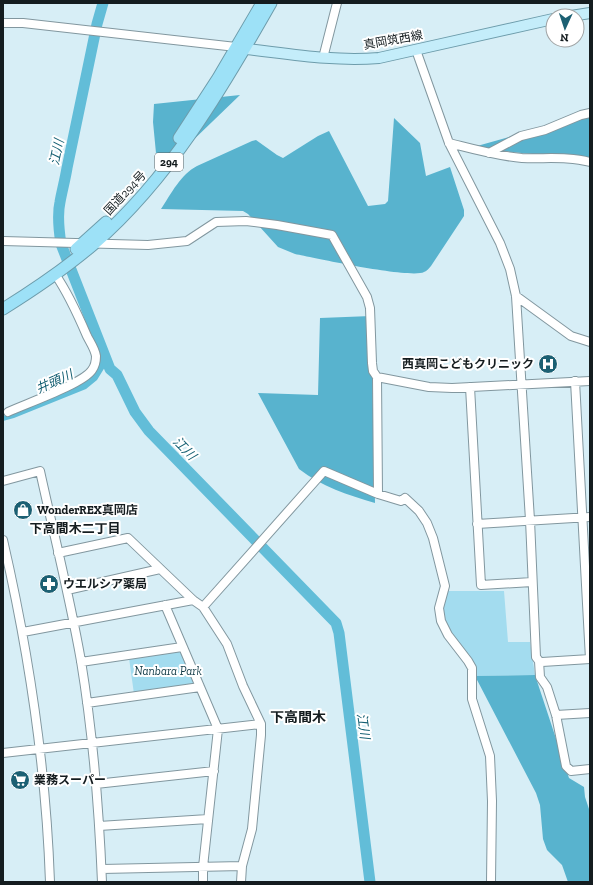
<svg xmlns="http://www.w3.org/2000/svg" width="593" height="885" viewBox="0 0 593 885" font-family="'Zilla Slab','Noto Sans JP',serif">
  <rect width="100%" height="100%" fill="#d7eef6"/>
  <!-- green -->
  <path fill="#a3dcef" d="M 444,591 L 504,591 L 508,642 L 530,642 L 535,675 L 475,676 L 441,621 Z
    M 177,650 L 183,652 L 195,682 L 193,686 L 134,694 L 129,658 Z"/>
  <!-- forest -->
  <path fill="#58b3ce" d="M 240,95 L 158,174 L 153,122 L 154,104 Z
    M 590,114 L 590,163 L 543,155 L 470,148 Z
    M 394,118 L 420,143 L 426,176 L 450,167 L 464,210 L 464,216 L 431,266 C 429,268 427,271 424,272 C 411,279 315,258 295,254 L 278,247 L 248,214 L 243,211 L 161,209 C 171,194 181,174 197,166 L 252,141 L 256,140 L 277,155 L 283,158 L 318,136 L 329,131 L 368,206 L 385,204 L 388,201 Z
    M 371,316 L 375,503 C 348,495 322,487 299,469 L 258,393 L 318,395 L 320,318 Z
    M 535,675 L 569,778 L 584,787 L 585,797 L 590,812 L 590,882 L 568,882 L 562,865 L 547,850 L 543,839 L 540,805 L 536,793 L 475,676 Z"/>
  <!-- water -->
  <path fill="#62bdd8" d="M 100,354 L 105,367 L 97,380 L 86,389 L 14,418 L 3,421 L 3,416 L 12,413 L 89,379 C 97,372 98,364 100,354 Z"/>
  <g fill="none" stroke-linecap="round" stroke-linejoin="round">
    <!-- river -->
    <path stroke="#62bdd8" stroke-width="11" d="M 103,3 L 97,24 L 67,168 C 65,180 62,191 60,202 C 57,215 59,231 61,244 L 110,369 L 117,375 L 135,412 L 149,431 L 336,623 L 339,633 L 370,882"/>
    <!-- minor casing -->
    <g stroke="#82979f" stroke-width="10">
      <path id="minor" d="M 3,23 L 23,23 L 236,47
        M 416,50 L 449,143 L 500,243 L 510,269 L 516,296 L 530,520 L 536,657 L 539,661 L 542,662 L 590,659
        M 323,58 L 337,3
        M 449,143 C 473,149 497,156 522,158 C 545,159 568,156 590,162
        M 489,153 L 521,136 L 545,130 L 581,115 L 590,113
        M 3,241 L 148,245 L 187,241 L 216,222 L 246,221 L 277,225 L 332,235 L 367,297 L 370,308 L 372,363 L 373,371 L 377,377 L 378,494
        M 516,296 L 571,336 L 590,342
        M 377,377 L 429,387 L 452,388 L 590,381
        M 575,381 L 590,659
        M 470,387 L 481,585 L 532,582
        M 8,412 C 25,404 83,384 92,370 C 95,366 96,361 96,356 C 95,349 90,342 87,336 C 78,315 68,293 55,274
        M 3,481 L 40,471 C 54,535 70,598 81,661 C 93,734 99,809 102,882
        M 477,524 L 590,517
        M 3,540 C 29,653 46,767 50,882
        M 58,553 L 128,538 L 193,600 L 203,607 L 227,644 L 243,686 L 261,724 L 261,735 L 252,829 L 242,866 L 241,882
        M 67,590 L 160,569
        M 165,605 L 218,729 L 203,867 L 203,882
        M 203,607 L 324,471 L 378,494 L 401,501 L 405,498 L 419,511 L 427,523 L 433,538 L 445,586 L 439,608 L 441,621 L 448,635 L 468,661 L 472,668 L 472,699 L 490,756 L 492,801 L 491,882
        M 23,632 L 193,600
        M 539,661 L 540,677 L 547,687 L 556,715 L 566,766 L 571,771 L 590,769
        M 81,662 L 182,647
        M 87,703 L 200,687
        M 556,715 L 590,713
        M 3,753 L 261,724
        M 96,784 L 214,771
        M 99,826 L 208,819
        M 102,869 L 242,866"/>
    </g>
    <!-- major casing -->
    <g stroke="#6d9cab" stroke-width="12">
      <path id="major" d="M 571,16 L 590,13
        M 238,48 C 285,53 331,62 379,58 L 553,19"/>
    </g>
    <!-- highway casing -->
    <g stroke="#6d9cab" stroke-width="13">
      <path id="highway" d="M 179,138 L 218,78 L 262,3
        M 76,249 L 106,222
        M 3,309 C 35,289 66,268 94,244 C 170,178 222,89 271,3"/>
    </g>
    <!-- minor -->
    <use href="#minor" stroke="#fff" stroke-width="8"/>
    <!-- major -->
    <use href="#major" stroke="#c4edfa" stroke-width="10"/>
    <!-- highway -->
    <use href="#highway" stroke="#9de1f7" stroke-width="11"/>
  </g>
  <!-- icons -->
  <defs>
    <g id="hospital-disc" transform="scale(1)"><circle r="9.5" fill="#1c6073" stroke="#fff"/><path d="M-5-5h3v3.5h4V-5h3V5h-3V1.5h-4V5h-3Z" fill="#fff"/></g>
    <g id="shop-disc" transform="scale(1)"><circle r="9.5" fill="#1c6073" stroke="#fff"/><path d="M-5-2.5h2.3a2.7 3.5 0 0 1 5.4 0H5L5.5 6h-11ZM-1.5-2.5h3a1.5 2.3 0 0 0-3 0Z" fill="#fff"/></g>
    <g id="pharmacy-disc" transform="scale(1)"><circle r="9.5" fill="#1c6073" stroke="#fff"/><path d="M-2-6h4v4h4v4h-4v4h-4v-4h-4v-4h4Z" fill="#fff"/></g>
    <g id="supermarket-disc" transform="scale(1)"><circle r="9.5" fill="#1c6073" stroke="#fff"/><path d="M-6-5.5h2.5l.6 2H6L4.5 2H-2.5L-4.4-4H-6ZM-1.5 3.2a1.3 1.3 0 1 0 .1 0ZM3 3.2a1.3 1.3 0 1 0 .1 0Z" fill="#fff"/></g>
  </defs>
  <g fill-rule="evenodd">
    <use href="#hospital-disc" x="548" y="364"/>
    <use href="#shop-disc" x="23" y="510"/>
    <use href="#pharmacy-disc" x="49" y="584"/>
    <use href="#supermarket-disc" x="20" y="780"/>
  </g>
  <g text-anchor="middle" stroke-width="4" stroke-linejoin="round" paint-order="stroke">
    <!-- shield labels -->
    <rect fill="#fff" stroke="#5a6062" stroke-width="1" x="155" y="153" width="28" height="18" rx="3"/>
    <g font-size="11" font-weight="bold" fill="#141c1f">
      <text x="169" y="166">294</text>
    </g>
    <!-- street labels -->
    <g font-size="12" fill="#141c1f" stroke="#fff">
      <text transform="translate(393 40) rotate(-10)" y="4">真岡筑西線</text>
      <text transform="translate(125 193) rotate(-47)" y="4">国道294号</text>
    </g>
    <!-- poi labels -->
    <g font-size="12" font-weight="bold" fill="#141c1f" stroke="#fff" text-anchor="start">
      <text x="534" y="368" text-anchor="end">西真岡こどもクリニック</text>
      <text x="37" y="514">WonderREX真岡店</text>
      <text x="63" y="588">ウエルシア薬局</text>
      <text x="34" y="784">業務スーパー</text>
    </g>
    <!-- park labels -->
    <g font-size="12" font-style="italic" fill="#0f3945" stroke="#fff">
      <text x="168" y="675">Nanbara Park</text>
    </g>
    <!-- water labels -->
    <g font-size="13" font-style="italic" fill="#145f72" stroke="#fff">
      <text transform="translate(56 152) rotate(-78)" y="5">江川</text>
      <text transform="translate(54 381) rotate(-24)" y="5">井頭川</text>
      <text transform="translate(185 448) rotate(46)" y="5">江川</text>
      <text transform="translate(364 726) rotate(82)" y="5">江川</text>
    </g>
    <!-- neighbourhood labels -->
    <g font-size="13" font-weight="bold" fill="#141c1f" stroke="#fff">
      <text x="75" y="533">下高間木二丁目</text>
    </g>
    <!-- quarter labels -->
    <g font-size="14" font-weight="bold" fill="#141c1f" stroke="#fff">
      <text x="298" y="722">下高間木</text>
    </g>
  </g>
  <!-- border -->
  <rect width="593" height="885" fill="none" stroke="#141c1f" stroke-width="8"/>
  <!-- north arrow -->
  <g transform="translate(565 28) rotate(183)"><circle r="19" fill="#ffffff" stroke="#a1a4a5"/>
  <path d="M0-3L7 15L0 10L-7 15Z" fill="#1c6073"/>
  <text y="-6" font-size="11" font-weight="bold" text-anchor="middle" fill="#141c1f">N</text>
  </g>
</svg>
